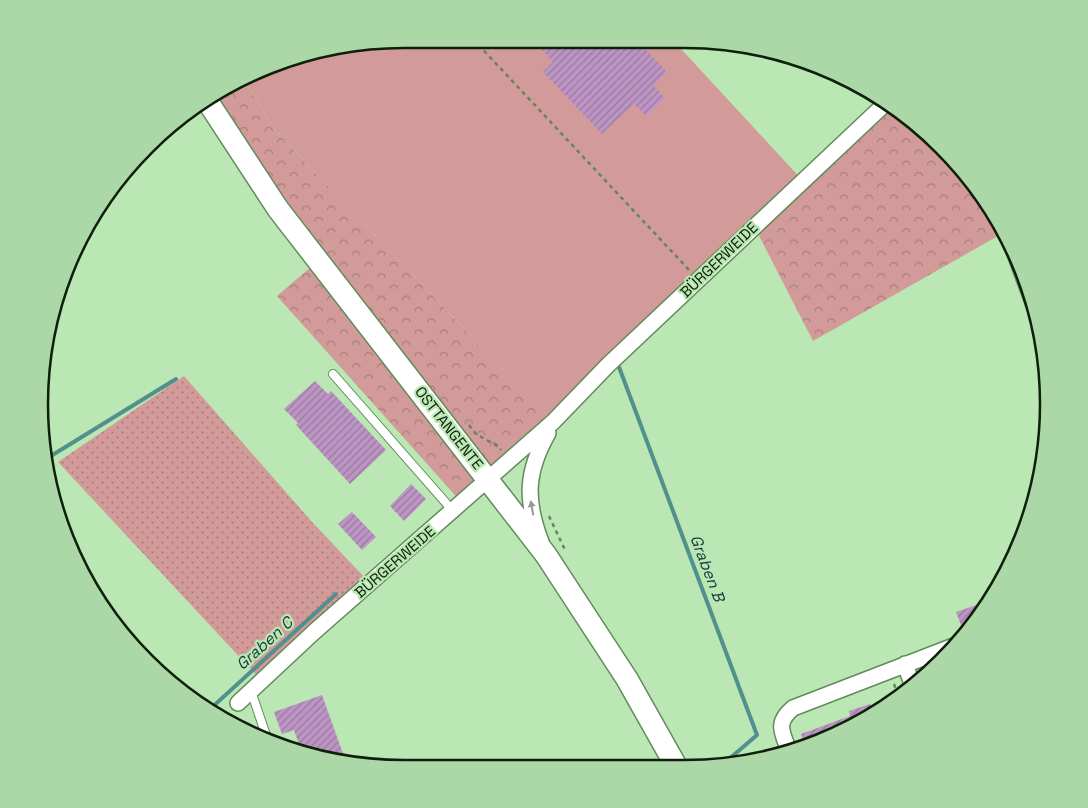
<svg xmlns="http://www.w3.org/2000/svg" width="1088" height="808" viewBox="0 0 1088 808" font-family="'Space Grotesk',sans-serif">
  <defs>
    <pattern id="green-dots" width="8" height="8" patternUnits="userSpaceOnUse" patternTransform="scale(1.25)"><rect width="8" height="8" fill="#d29b99"/><path d="M2 2h.1M6 6h.1" fill="none" stroke="#a97e7b" stroke-width="1.8" stroke-linecap="round"/></pattern>
    <pattern id="forest-crowns" width="20" height="18" patternUnits="userSpaceOnUse" patternTransform="scale(1.25)"><rect width="20" height="18" fill="#d29b99"/><path d="M2 6a3 3 0 1 1 6 0M12 15a3 3 0 1 1 6 0" fill="none" stroke="#a97e7b"/></pattern>
    <pattern id="building-hatch" width="6" height="6" patternUnits="userSpaceOnUse" patternTransform="scale(1.25)"><rect width="6" height="6" fill="#bd95c4"/><path d="M-1 1l2-2M0 6l6-6M5 7l2-2" fill="none" stroke="#98799d"/></pattern>
  </defs>
  <rect width="100%" height="100%" fill="#bae7b3"/>
  <!-- green -->
  <path fill="url(#green-dots)" d="M 184,376 L 312,522 L 366,579 L 258,677 L 58,462 Z"/>
  <!-- forest -->
  <path fill="url(#forest-crowns)" d="M 243,79 L 275,130 L 553,422 L 462,503 L 277,296 L 318,261 L 206,99 L 221,88 Z
    M 888,101 L 974,182 L 1005,232 L 813,341 L 754,226 Z"/>
  <!-- pitch -->
  <path fill="#d29b99" d="M 404,39 L 481,39 L 492,50 L 504,39 L 672,39 L 803,181 L 553,422 L 275,130 L 243,79 L 309,51 Z"/>
  <g fill="none" stroke-linecap="round" stroke-linejoin="round">
    <!-- stream -->
    <path stroke="#52908e" stroke-width="4" d="M 619,367 L 757,735 L 721,766
      M 46,459 L 176,379
      M 208,711 L 336,594"/>
  </g>
  <!-- building -->
  <path fill="url(#building-hatch)" d="M 532,39 L 636,39 L 667,72 L 653,85 L 665,98 L 646,116 L 634,104 L 602,134 L 543,72 L 553,62 Z
    M 315,381 L 328,394 L 331,391 L 386,450 L 350,484 L 296,425 L 298,423 L 284,409 Z
    M 411,484 L 426,499 L 404,521 L 390,506 Z
    M 352,512 L 376,537 L 362,550 L 338,524 Z
    M 991,600 L 971,628 L 963,631 L 956,612 Z
    M 322,695 L 346,762 L 302,753 L 294,730 L 282,734 L 274,712 Z
    M 870,704 L 873,713 L 824,742 L 806,746 L 801,734 L 850,716 L 849,711 Z"/>
  <g fill="none" stroke-linecap="round" stroke-linejoin="round">
    <!-- service casing -->
    <g stroke="#618b5b" stroke-width="10">
      <path id="service" d="M 333,374 L 453,511
        M 251,691 L 268,741"/>
    </g>
    <!-- minor casing -->
    <g stroke="#618b5b" stroke-width="18">
      <path id="minor" d="M 1010,240 L 1038,316
        M 541,542 C 525,500 526,472 548,433
        M 905,664 L 913,687
        M 238,703 L 314,632 L 553,422 L 608,365 L 888,101
        M 789,751 C 782,732 775,723 793,708 L 959,644"/>
    </g>
    <!-- secondary casing -->
    <g stroke="#618b5b" stroke-width="24">
      <path id="secondary" d="M 206,99 L 278,209 L 546,555 L 627,679 L 676,766"/>
    </g>
    <!-- path -->
    <path stroke="#658460" stroke-width="2.5" stroke-dasharray="4 4" stroke-linecap="butt" d="M 473,39 L 690,271
      M 469,425 L 476,434 L 499,447 L 501,450
      M 549,516 L 565,550
      M 894,684 L 899,698
      M 221,720 L 228,713"/>
    <!-- service -->
    <use href="#service" stroke="#fff" stroke-width="8"/>
    <!-- minor -->
    <use href="#minor" stroke="#fff" stroke-width="15"/>
    <!-- secondary -->
    <use href="#secondary" stroke="#fff" stroke-width="21"/>
  </g>
  <!-- one-way arrows -->
  <defs><path id="oneway-solid" d="M-6-.8H1V-3.2L6.5 0L1 3.2V.8H-6Z" transform="scale(1.25)"/></defs>
  <use fill="#939a91" href="#oneway-solid" transform="translate(532 508) rotate(-100)"/>
  <g text-anchor="middle" stroke-width="4.5" stroke-linejoin="round" paint-order="stroke">
    <!-- street labels -->
    <g font-size="15" fill="#0e1f0b" stroke="#bae7b3">
      <text transform="translate(719 260) rotate(-44)" y="5">BÜRGERWEIDE</text>
      <text transform="translate(449 428) rotate(52)" y="5">OSTTANGENTE</text>
      <text transform="translate(395 562) rotate(-41)" y="5">BÜRGERWEIDE</text>
    </g>
    <!-- water labels -->
    <g font-size="16" font-style="italic" fill="#133b3e" stroke="#bae7b3">
      <text transform="translate(708 568) rotate(69)" y="6">Graben B</text>
      <text transform="translate(264 643) rotate(-42)" y="6">Graben C</text>
    </g>
  </g>
  <!-- crop -->
  <path d="M0 0H1088V808H0ZM404 48H684A356 356 0 0 1 1040 404V404A356 356 0 0 1 684 760H404A356 356 0 0 1 48 404V404A356 356 0 0 1 404 48Z" fill="#acd7a6" fill-rule="evenodd"/>
  <path fill="none" stroke="#0e1f0b" stroke-width="2.5" d="M404 48H684A356 356 0 0 1 1040 404V404A356 356 0 0 1 684 760H404A356 356 0 0 1 48 404V404A356 356 0 0 1 404 48Z"/>
</svg>
